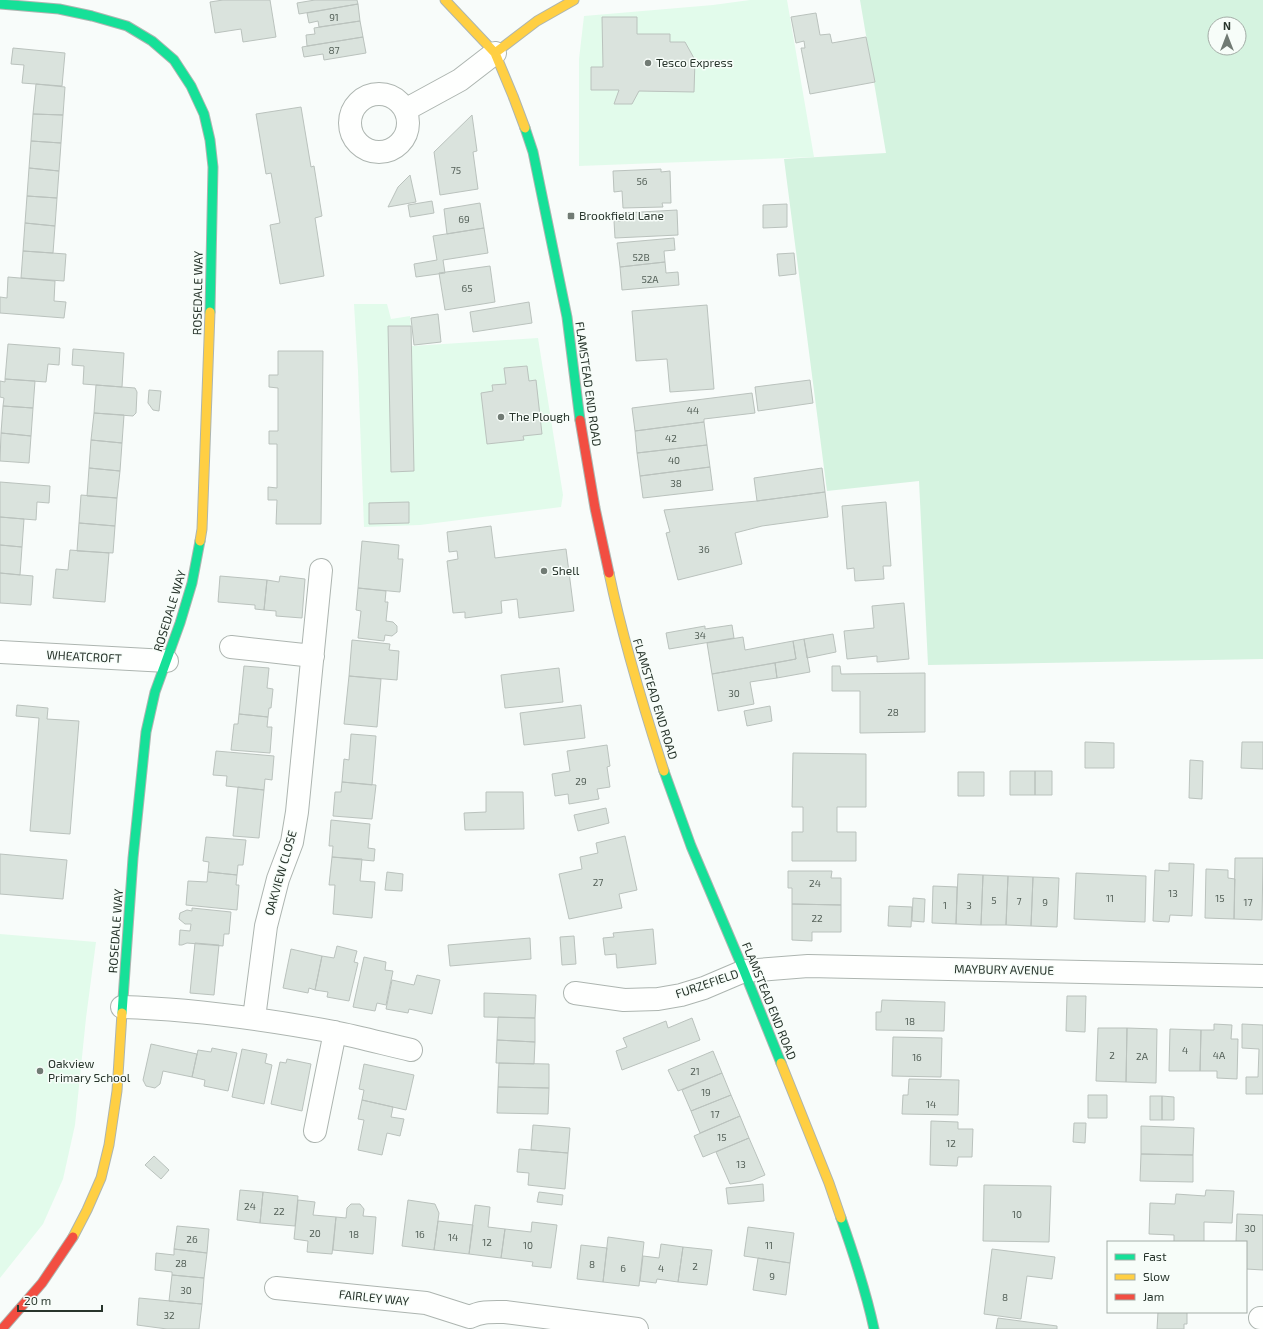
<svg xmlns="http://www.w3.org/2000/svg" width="1263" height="1329" viewBox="0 0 1263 1329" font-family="'Exo 2',sans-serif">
  <rect width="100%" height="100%" fill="#f8fcfa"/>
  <!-- built -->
  <path fill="#e2fbeb" d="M 750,0 L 787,0 L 814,157 L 579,166 L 579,59 L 584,16 L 713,5 Z
    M 354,304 L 387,304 L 391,319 L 410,316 L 412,346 L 538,338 L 563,495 L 561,507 L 420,525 L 364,527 L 358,371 Z
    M 0,934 L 96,942 L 86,1018 L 75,1125 L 63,1179 L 43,1224 L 0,1278 Z"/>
  <!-- green -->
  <path fill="#d5f3e0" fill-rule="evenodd" d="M 860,0 L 1263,0 L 1263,659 L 928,665 L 919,481 L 827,491 L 784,159 L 886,153 ZM 1215,24 L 1239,24 L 1239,48 L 1215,48 Z"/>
  <!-- building -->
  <path fill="#dae3dd" stroke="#bac2bd" d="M 223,0 L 270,0 L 276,37 L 243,42 L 241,29 L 215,33 L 210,2 Z
    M 315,0 L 357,0 L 358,4 L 299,14 L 297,3 Z
    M 358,4 L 360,21 L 319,27 L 318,21 L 309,23 L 307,13 Z
    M 816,13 L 820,35 L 830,34 L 832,43 L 866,37 L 875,82 L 810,94 L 801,48 L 805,48 L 804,41 L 796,43 L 791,17 Z
    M 602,17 L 637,17 L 637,34 L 670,34 L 670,42 L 685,42 L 695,60 L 694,92 L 639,91 L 632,104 L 614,104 L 619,90 L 591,90 L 591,67 L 603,67 Z
    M 360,21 L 363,37 L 307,46 L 306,35 L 315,34 L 314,28 Z
    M 363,37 L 366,53 L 324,60 L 323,54 L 304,57 L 302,47 Z
    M 13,48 L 65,53 L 62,86 L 22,83 L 24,65 L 11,64 Z
    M 36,84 L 65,87 L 63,115 L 33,114 Z
    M 301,107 L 311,167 L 314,166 L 322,216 L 315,218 L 324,276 L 280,284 L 270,225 L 280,223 L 271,173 L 266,174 L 256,114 Z
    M 33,114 L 63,115 L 61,143 L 31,141 Z
    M 472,115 L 477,151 L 473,152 L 478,189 L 440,195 L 434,152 Z
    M 31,141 L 61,143 L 59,171 L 29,168 Z
    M 29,168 L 59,171 L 57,198 L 27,196 Z
    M 661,169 L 661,172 L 670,171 L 671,203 L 662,203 L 663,207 L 623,208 L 622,191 L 614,192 L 613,171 Z
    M 410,175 L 416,202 L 388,207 L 398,187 Z
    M 27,196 L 57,198 L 55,226 L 25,223 Z
    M 432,201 L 434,213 L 410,217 L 408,205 Z
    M 480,203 L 484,228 L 447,234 L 444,209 Z
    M 787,204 L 787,227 L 763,228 L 763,205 Z
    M 677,210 L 678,235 L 615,238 L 614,221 L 623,221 L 623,213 Z
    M 25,223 L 55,226 L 53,253 L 23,251 Z
    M 484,228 L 488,253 L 443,260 L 445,273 L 416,277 L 414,264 L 437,260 L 433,236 Z
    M 674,238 L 675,250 L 664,251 L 665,262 L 620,267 L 617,243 Z
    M 23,251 L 66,254 L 64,281 L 21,278 Z
    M 794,253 L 796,274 L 779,276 L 777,254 Z
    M 665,262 L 666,273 L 678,272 L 679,285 L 622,290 L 620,267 Z
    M 490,266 L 495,302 L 445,310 L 439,273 Z
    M 8,277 L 55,281 L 54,301 L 66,302 L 64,318 L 0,313 L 0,297 L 7,298 Z
    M 529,302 L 532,323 L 473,332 L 470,312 Z
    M 707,305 L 714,389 L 670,392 L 667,359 L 636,361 L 632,311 Z
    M 438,314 L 441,342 L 414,345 L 411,318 Z
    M 388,326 L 411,326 L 414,471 L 391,472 Z
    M 8,344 L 60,348 L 59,365 L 48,364 L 46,382 L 5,379 Z
    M 73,349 L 124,353 L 122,387 L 83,384 L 84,366 L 72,365 Z
    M 278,351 L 323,351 L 321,524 L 276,524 L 277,500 L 268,500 L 268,487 L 277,488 L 277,444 L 269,444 L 269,431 L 278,431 L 278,388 L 269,387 L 269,375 L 278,375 Z
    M 527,366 L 529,381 L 536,380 L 542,434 L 523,436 L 524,440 L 487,444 L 481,393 L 493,391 L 492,385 L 506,384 L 504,368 Z
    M 5,379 L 35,381 L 33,408 L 3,406 L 4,398 L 0,397 L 0,381 L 5,382 Z
    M 810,380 L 813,403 L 758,411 L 755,387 Z
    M 96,385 L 135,388 L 137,392 L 136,413 L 133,416 L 94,413 Z
    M 149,390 L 161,391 L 159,411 L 153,410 L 148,403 Z
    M 752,393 L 755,413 L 704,419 L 704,422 L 635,431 L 632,408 Z
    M 3,406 L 33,408 L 31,436 L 1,433 Z
    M 94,413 L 124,415 L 122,443 L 91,440 Z
    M 704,422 L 707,445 L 637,453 L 635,431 Z
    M 1,433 L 31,436 L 29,463 L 0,461 Z
    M 91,440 L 122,443 L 120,471 L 89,468 Z
    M 707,445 L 710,467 L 640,476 L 637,453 Z
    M 710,467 L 713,490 L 643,498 L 640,476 Z
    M 89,468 L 120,471 L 117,498 L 87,496 Z
    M 822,468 L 825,492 L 757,501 L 754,478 Z
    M 0,482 L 50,486 L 49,503 L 37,502 L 36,520 L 0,517 Z
    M 825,492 L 828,517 L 762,526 L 735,533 L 742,564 L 678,580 L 666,533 L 670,532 L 664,510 L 757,501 Z
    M 81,495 L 117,498 L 115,526 L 79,523 Z
    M 409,502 L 409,523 L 369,524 L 369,503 Z
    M 886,502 L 891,566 L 883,566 L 884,579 L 855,581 L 854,568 L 847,569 L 842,506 Z
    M 0,517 L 24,519 L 22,547 L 0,545 Z
    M 79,523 L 115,526 L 113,553 L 77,551 Z
    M 491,526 L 495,558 L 566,549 L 574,611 L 519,618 L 517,599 L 501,601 L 502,613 L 465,618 L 465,612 L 453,613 L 447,561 L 458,559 L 457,551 L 449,552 L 447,532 Z
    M 362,541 L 399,545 L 398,559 L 403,559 L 400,592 L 358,588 Z
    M 0,545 L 22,547 L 20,575 L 0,573 Z
    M 70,550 L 109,553 L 105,602 L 53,598 L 56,569 L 68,570 Z
    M 0,573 L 33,576 L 31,605 L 0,603 Z
    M 220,576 L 267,580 L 264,610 L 255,609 L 255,605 L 218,602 Z
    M 280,576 L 305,579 L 302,618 L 276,616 L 276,611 L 264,610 L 267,580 L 279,582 Z
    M 358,588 L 386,591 L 385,602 L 388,602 L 386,621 L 393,622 L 397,626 L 397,632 L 392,636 L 385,635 L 384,641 L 358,638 L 361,611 L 356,610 Z
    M 904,603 L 909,659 L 877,662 L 877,656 L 847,659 L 844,631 L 874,628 L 872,606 Z
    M 732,625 L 734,638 L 669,649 L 666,633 L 705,626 L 705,629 Z
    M 833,634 L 836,652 L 807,658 L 804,639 Z
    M 743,637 L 745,650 L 793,641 L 796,659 L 712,674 L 707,643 Z
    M 804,639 L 810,672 L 777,678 L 775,663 L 796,659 L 793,641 Z
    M 352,640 L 390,644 L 389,650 L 399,651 L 397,680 L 349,676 Z
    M 775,663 L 777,678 L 750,682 L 754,704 L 718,711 L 712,674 Z
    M 244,666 L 269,668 L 267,688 L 273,689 L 271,708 L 269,708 L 268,717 L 239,714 Z
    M 832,666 L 840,666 L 841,674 L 925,673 L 925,732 L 860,733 L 860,691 L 832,691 Z
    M 559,668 L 563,702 L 505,708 L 501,675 Z
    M 349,676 L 381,679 L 377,727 L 344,724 Z
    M 17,705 L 48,708 L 47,719 L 79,721 L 70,834 L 30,831 L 39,718 L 16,716 Z
    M 581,705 L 585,738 L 524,745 L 520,713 Z
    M 770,706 L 772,721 L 747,726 L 744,711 Z
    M 239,714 L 268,717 L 267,727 L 272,727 L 270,753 L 231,750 L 234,724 L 238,724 Z
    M 351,734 L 376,736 L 372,785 L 342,782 L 344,759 L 349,760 Z
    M 1085,742 L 1114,743 L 1114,768 L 1085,768 Z
    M 1242,742 L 1263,742 L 1263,769 L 1241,768 Z
    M 607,745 L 610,766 L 607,767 L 610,787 L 597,789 L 599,799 L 569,804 L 568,794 L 555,796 L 552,774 L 570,771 L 567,751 Z
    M 216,751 L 274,756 L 272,780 L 265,779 L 264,790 L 226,786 L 227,776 L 213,775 Z
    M 793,753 L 866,754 L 866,807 L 837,807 L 837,832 L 856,832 L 856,861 L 792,861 L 792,832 L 803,832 L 803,807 L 792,807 Z
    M 1190,760 L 1203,761 L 1202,799 L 1189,798 Z
    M 1010,771 L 1035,771 L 1035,795 L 1010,795 Z
    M 1035,771 L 1052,771 L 1052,795 L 1035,795 Z
    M 958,772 L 984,772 L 984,796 L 958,796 Z
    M 342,782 L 376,785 L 372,819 L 333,816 L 335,792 L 341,792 Z
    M 238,787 L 264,790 L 259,838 L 233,836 Z
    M 486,792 L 523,792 L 524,829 L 465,830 L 464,813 L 486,812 Z
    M 606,808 L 609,823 L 578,831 L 574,815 Z
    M 331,820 L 370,824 L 368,848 L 375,849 L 374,861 L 332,857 L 333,846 L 329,846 Z
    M 625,836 L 637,890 L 619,894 L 622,908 L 569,919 L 559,874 L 582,869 L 580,857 L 598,853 L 596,843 Z
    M 206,837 L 246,840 L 243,865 L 238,865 L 237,875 L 208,872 L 209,862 L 203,861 Z
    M 0,854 L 67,860 L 63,899 L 0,894 Z
    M 332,857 L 362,859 L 360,881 L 375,882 L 372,918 L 333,914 L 335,885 L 329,885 Z
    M 1235,858 L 1263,858 L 1262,920 L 1234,919 Z
    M 1169,863 L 1194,864 L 1192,916 L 1170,915 L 1169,922 L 1153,921 L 1155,870 L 1169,871 Z
    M 1206,869 L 1228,870 L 1228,878 L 1235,879 L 1234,919 L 1205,918 Z
    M 788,871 L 832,871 L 831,878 L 841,878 L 841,905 L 792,904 L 792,888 L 788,888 Z
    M 208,872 L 237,875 L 236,885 L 239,885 L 237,910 L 186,905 L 188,881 L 207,882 Z
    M 387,872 L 403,874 L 402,891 L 385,890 Z
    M 1076,873 L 1146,876 L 1145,922 L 1074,919 Z
    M 958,874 L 983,875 L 981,925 L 956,924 Z
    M 983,875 L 1008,876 L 1006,925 L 981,925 Z
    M 1008,876 L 1033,877 L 1031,926 L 1006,925 Z
    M 1033,877 L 1059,878 L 1057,927 L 1031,926 Z
    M 933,886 L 957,887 L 956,924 L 932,923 Z
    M 913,898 L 925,899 L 924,922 L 912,921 Z
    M 792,904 L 841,905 L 841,932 L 812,932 L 812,941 L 792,940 Z
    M 889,906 L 912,907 L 911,927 L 888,926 Z
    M 192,908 L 231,912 L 229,934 L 224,934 L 223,946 L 187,943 L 182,945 L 179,945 L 180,930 L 190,931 L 191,924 L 185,924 L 179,919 L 180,913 L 187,910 L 192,911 Z
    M 653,929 L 656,964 L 617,968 L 616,954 L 605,955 L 603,938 L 614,937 L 613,933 Z
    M 574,936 L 576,964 L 562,965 L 560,937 Z
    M 530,938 L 531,959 L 450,966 L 448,945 Z
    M 195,943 L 219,945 L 214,995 L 190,993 Z
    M 337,946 L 357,951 L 354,962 L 358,963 L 349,1001 L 327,997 L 328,992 L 315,990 L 322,956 L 334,958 Z
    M 291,949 L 322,956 L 315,990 L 309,988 L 308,993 L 283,988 Z
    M 364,957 L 386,962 L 385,970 L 393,971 L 386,1005 L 377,1003 L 375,1011 L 353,1007 Z
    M 417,975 L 440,980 L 432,1014 L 409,1009 L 408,1013 L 386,1009 L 392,980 L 414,985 Z
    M 484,993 L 536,995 L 535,1018 L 484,1017 Z
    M 1067,996 L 1086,996 L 1085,1032 L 1066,1031 Z
    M 882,1000 L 945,1002 L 944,1031 L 876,1030 L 876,1012 L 881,1012 Z
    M 498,1017 L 535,1018 L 535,1042 L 497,1040 Z
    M 692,1018 L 700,1040 L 622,1070 L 616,1051 L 627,1047 L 623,1038 L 666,1021 L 668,1028 Z
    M 1214,1024 L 1232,1025 L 1231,1039 L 1238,1039 L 1237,1079 L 1217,1078 L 1217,1071 L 1200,1071 L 1201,1030 L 1214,1030 Z
    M 1242,1024 L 1263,1025 L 1263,1094 L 1246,1094 L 1246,1077 L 1258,1077 L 1259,1049 L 1242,1048 Z
    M 1098,1028 L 1127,1028 L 1126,1082 L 1096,1081 Z
    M 1127,1028 L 1157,1029 L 1156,1083 L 1126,1082 Z
    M 1170,1029 L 1201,1030 L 1200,1071 L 1169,1071 Z
    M 893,1037 L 942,1038 L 941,1077 L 892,1076 Z
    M 497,1040 L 535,1042 L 534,1064 L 496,1063 Z
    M 151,1044 L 197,1054 L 192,1077 L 163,1071 L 160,1084 L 155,1088 L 146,1086 L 143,1080 Z
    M 212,1048 L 237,1053 L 228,1091 L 204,1086 L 205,1080 L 192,1077 L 198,1050 L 211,1052 Z
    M 242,1049 L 267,1054 L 265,1063 L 272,1065 L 264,1104 L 232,1097 Z
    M 713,1051 L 722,1073 L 678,1091 L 668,1070 Z
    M 287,1059 L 311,1064 L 302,1111 L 271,1104 L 280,1062 L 286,1063 Z
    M 499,1063 L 549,1064 L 549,1088 L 498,1087 Z
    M 364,1064 L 414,1075 L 406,1110 L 362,1100 L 364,1090 L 359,1089 Z
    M 722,1073 L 731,1095 L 691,1111 L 682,1090 Z
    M 909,1079 L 959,1080 L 958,1115 L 902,1114 L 903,1095 L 908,1095 Z
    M 498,1087 L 549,1088 L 548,1114 L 497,1113 Z
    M 731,1095 L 740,1116 L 700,1133 L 691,1111 Z
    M 1088,1095 L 1107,1095 L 1107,1118 L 1088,1118 Z
    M 1150,1096 L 1162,1096 L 1162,1120 L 1150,1120 Z
    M 1162,1096 L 1174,1097 L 1174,1120 L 1162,1120 Z
    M 362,1100 L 393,1107 L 391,1117 L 404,1119 L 400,1136 L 387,1133 L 382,1155 L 358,1150 L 364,1120 L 358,1119 Z
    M 740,1116 L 749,1138 L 703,1157 L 694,1136 Z
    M 931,1121 L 958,1122 L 958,1129 L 973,1129 L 972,1157 L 958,1157 L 957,1166 L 930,1165 Z
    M 1074,1123 L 1086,1123 L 1085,1143 L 1073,1142 Z
    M 533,1125 L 570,1128 L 568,1153 L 531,1150 Z
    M 1141,1126 L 1194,1128 L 1193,1155 L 1141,1154 Z
    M 749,1138 L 765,1175 L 751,1181 L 730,1184 L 716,1152 Z
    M 519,1149 L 568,1153 L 565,1189 L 528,1185 L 529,1173 L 517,1172 Z
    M 1141,1154 L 1193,1155 L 1193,1182 L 1140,1181 Z
    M 154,1156 L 169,1170 L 161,1179 L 145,1165 Z
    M 763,1184 L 764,1201 L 728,1204 L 726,1188 Z
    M 984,1185 L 1051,1186 L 1049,1242 L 983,1241 Z
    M 240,1190 L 263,1192 L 260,1223 L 237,1220 Z
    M 1206,1190 L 1234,1191 L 1232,1223 L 1204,1222 L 1204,1242 L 1174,1242 L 1174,1235 L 1149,1234 L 1150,1203 L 1175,1204 L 1176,1194 L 1205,1196 Z
    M 263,1192 L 298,1196 L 295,1226 L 260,1223 Z
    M 539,1192 L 563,1195 L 562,1205 L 537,1202 Z
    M 298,1200 L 315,1202 L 313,1215 L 336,1217 L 332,1254 L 307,1252 L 308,1241 L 294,1239 Z
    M 408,1200 L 435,1204 L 439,1213 L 434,1250 L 402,1246 Z
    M 351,1204 L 360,1204 L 364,1209 L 363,1216 L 376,1217 L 373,1254 L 333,1250 L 336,1217 L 346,1218 L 347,1208 Z
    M 475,1205 L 490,1207 L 488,1227 L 505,1229 L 501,1258 L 469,1254 Z
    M 1237,1214 L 1263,1215 L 1263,1270 L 1246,1269 L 1246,1242 L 1236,1242 Z
    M 438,1221 L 473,1225 L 469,1254 L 434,1250 Z
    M 532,1222 L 557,1225 L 551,1268 L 532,1266 L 533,1262 L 501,1258 L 505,1229 L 531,1232 Z
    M 177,1226 L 209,1229 L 207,1253 L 174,1249 Z
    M 748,1227 L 794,1233 L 790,1263 L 744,1256 Z
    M 608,1237 L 644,1242 L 639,1286 L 603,1282 Z
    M 661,1244 L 683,1247 L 678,1282 L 657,1279 L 656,1283 L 640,1281 L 643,1256 L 659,1258 Z
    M 581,1245 L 607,1248 L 603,1282 L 577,1279 Z
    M 683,1247 L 712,1250 L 707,1285 L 678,1282 Z
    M 174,1249 L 207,1253 L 204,1278 L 172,1275 L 172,1272 L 155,1270 L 156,1253 L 174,1255 Z
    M 992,1249 L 1055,1257 L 1052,1279 L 1027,1276 L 1021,1319 L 984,1314 Z
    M 758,1258 L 790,1263 L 786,1295 L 753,1290 Z
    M 172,1275 L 204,1278 L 202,1304 L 169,1301 Z
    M 139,1298 L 202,1304 L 199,1329 L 167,1329 L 137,1325 Z
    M 1158,1312 L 1187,1312 L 1187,1324 L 1184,1324 L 1184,1329 L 1157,1329 Z
    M 998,1318 L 1057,1326 L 1057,1329 L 996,1329 Z"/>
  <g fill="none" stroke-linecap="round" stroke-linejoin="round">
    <!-- street casing -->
    <g stroke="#adb5b0" stroke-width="24">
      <path id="street" d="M350 123a29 29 0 1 1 58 0a29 29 0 1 1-58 0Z
        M 405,110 L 460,80 L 495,53
        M 231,647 L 313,656
        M 0,652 L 167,661
        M 575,993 L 624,1000 L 658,999 L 681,995 L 704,988 L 744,971 L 808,966 L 1263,976
        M 122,1007 C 193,1009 264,1019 334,1032 C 359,1037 385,1044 411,1050
        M 254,1018 L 266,926 L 278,879 L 292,842 L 297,812 L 321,570
        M 315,1131 L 335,1032
        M 276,1288 L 426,1303 L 470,1317 C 481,1311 493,1312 505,1312 L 637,1329
        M 1260,1318 L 1263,1318"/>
    </g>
    <!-- fast casing -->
    <g stroke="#adb5b0" stroke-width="11">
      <path id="fast" d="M 0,4 L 59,9 L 92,16 L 127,26 L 152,41 L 174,60 L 191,86 L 204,114 L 210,140 L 213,167 L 210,312
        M 525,128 L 533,152 L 567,317 L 580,420
        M 664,771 L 691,846 L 744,971 L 781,1063
        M 122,1013 L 133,858 L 146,732 L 155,692 L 180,623 L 192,583 L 200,541
        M 841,1218 C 854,1255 866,1291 874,1329"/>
    </g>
    <!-- slow casing -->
    <g stroke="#adb5b0" stroke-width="11">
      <path id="slow" d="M 445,0 L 495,53 L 513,96 L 525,128
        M 495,53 L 537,21 L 574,0
        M 200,541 L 202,529 L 210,312
        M 609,573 C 623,640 643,706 664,771
        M 781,1063 L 829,1183 L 841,1218
        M 73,1237 L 87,1210 L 101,1178 L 109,1145 L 117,1091 L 122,1013"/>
    </g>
    <!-- jam casing -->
    <g stroke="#adb5b0" stroke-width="11">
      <path id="jam" d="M 580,420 L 595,508 L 609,573
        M 2,1329 L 42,1283 L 73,1237"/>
    </g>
    <!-- street -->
    <use href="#street" stroke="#fefffe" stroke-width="22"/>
    <!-- fast -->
    <use href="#fast" stroke="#16e098" stroke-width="9"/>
    <!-- slow -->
    <use href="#slow" stroke="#ffcf43" stroke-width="9"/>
    <!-- jam -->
    <use href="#jam" stroke="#f24e42" stroke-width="9"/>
  </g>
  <!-- markers -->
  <g fill="#717b74" stroke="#f7fdf9" stroke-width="1.5">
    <circle cx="648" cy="63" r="4"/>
    <rect x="567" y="212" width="8" height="8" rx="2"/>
    <circle cx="501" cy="417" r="4"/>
    <circle cx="544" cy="571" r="4"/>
    <circle cx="40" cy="1071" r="4"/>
  </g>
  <g text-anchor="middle" stroke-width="3" stroke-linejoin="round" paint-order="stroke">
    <!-- number labels -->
    <g font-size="10" fill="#546058">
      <text x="334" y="21">91</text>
      <text x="334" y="54">87</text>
      <text x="456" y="174">75</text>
      <text x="642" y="185">56</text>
      <text x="464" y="223">69</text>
      <text x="641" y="261">52B</text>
      <text x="650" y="283">52A</text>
      <text x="467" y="292">65</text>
      <text x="693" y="414">44</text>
      <text x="671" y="442">42</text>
      <text x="674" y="464">40</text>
      <text x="676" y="487">38</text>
      <text x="704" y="553">36</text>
      <text x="700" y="639">34</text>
      <text x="734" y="697">30</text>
      <text x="893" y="716">28</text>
      <text x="581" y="785">29</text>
      <text x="598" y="886">27</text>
      <text x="815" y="887">24</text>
      <text x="1173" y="897">13</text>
      <text x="1110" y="902">11</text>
      <text x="1220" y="902">15</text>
      <text x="994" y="904">5</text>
      <text x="1019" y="905">7</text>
      <text x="1045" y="906">9</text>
      <text x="1248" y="906">17</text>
      <text x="945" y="909">1</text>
      <text x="969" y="909">3</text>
      <text x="817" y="922">22</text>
      <text x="910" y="1025">18</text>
      <text x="1185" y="1054">4</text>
      <text x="1112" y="1059">2</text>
      <text x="1219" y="1059">4A</text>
      <text x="1142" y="1060">2A</text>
      <text x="917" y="1061">16</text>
      <text x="695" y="1075">21</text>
      <text x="706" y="1096">19</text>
      <text x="931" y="1108">14</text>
      <text x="715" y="1118">17</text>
      <text x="722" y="1141">15</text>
      <text x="951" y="1147">12</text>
      <text x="741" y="1168">13</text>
      <text x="250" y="1210">24</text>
      <text x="279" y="1215">22</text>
      <text x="1017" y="1218">10</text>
      <text x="1250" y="1232">30</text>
      <text x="315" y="1237">20</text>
      <text x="354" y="1238">18</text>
      <text x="420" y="1238">16</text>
      <text x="453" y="1241">14</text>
      <text x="192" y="1243">26</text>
      <text x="487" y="1246">12</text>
      <text x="528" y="1249">10</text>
      <text x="769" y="1249">11</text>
      <text x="181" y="1267">28</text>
      <text x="592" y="1268">8</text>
      <text x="695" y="1270">2</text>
      <text x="623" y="1272">6</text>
      <text x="661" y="1272">4</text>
      <text x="772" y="1280">9</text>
      <text x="186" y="1294">30</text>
      <text x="1005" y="1301">8</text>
      <text x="169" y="1319">32</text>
    </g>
    <!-- poi labels -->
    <g font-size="12" fill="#28352c" stroke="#f7fdf9" text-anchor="start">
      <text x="656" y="67">Tesco Express</text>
      <text x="579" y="220">Brookfield Lane</text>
      <text x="509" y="421">The Plough</text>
      <text x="552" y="575">Shell</text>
      <text x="48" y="1068">Oakview<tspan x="48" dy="14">Primary School</tspan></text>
    </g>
    <!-- street labels -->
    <g font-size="12" fill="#28352c" stroke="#f7fdf9">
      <text transform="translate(198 293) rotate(-89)" y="4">ROSEDALE WAY</text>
      <text transform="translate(588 384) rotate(82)" y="4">FLAMSTEAD END ROAD</text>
      <text transform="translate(170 611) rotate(-73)" y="4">ROSEDALE WAY</text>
      <text transform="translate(84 657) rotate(3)" y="4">WHEATCROFT</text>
      <text transform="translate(655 699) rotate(73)" y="4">FLAMSTEAD END ROAD</text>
      <text transform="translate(281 873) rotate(-74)" y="4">OAKVIEW CLOSE</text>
      <text transform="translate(116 931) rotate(-86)" y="4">ROSEDALE WAY</text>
      <text transform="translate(1004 970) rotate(1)" y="4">MAYBURY AVENUE</text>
      <text transform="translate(707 984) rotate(-19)" y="4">FURZEFIELD</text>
      <text transform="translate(769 1001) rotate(68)" y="4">FLAMSTEAD END ROAD</text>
      <text transform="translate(374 1298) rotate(6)" y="4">FAIRLEY WAY</text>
    </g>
  </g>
  <!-- legend -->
  <rect x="1107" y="1241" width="140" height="72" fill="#f7fdf9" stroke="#a4ada7"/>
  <rect x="1115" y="1254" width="20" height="6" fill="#16e098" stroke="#a4ada7"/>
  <text x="1143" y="1261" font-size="12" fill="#28352c">Fast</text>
  <rect x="1115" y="1274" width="20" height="6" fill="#ffcf43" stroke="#a4ada7"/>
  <text x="1143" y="1281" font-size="12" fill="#28352c">Slow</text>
  <rect x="1115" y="1294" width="20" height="6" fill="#f24e42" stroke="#a4ada7"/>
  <text x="1143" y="1301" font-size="12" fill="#28352c">Jam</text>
  <!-- north arrow -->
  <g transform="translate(1227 36)"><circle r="19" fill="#f7fdf9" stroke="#a4ada7"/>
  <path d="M0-3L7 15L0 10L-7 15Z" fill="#717b74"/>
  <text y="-6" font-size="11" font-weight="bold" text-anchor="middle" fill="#28352c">N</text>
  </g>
  <!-- scale -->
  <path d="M18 1305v6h84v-6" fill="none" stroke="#28352c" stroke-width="2"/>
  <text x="24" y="1305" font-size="12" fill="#28352c" stroke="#f7fdf9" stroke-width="3" paint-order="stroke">20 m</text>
</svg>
